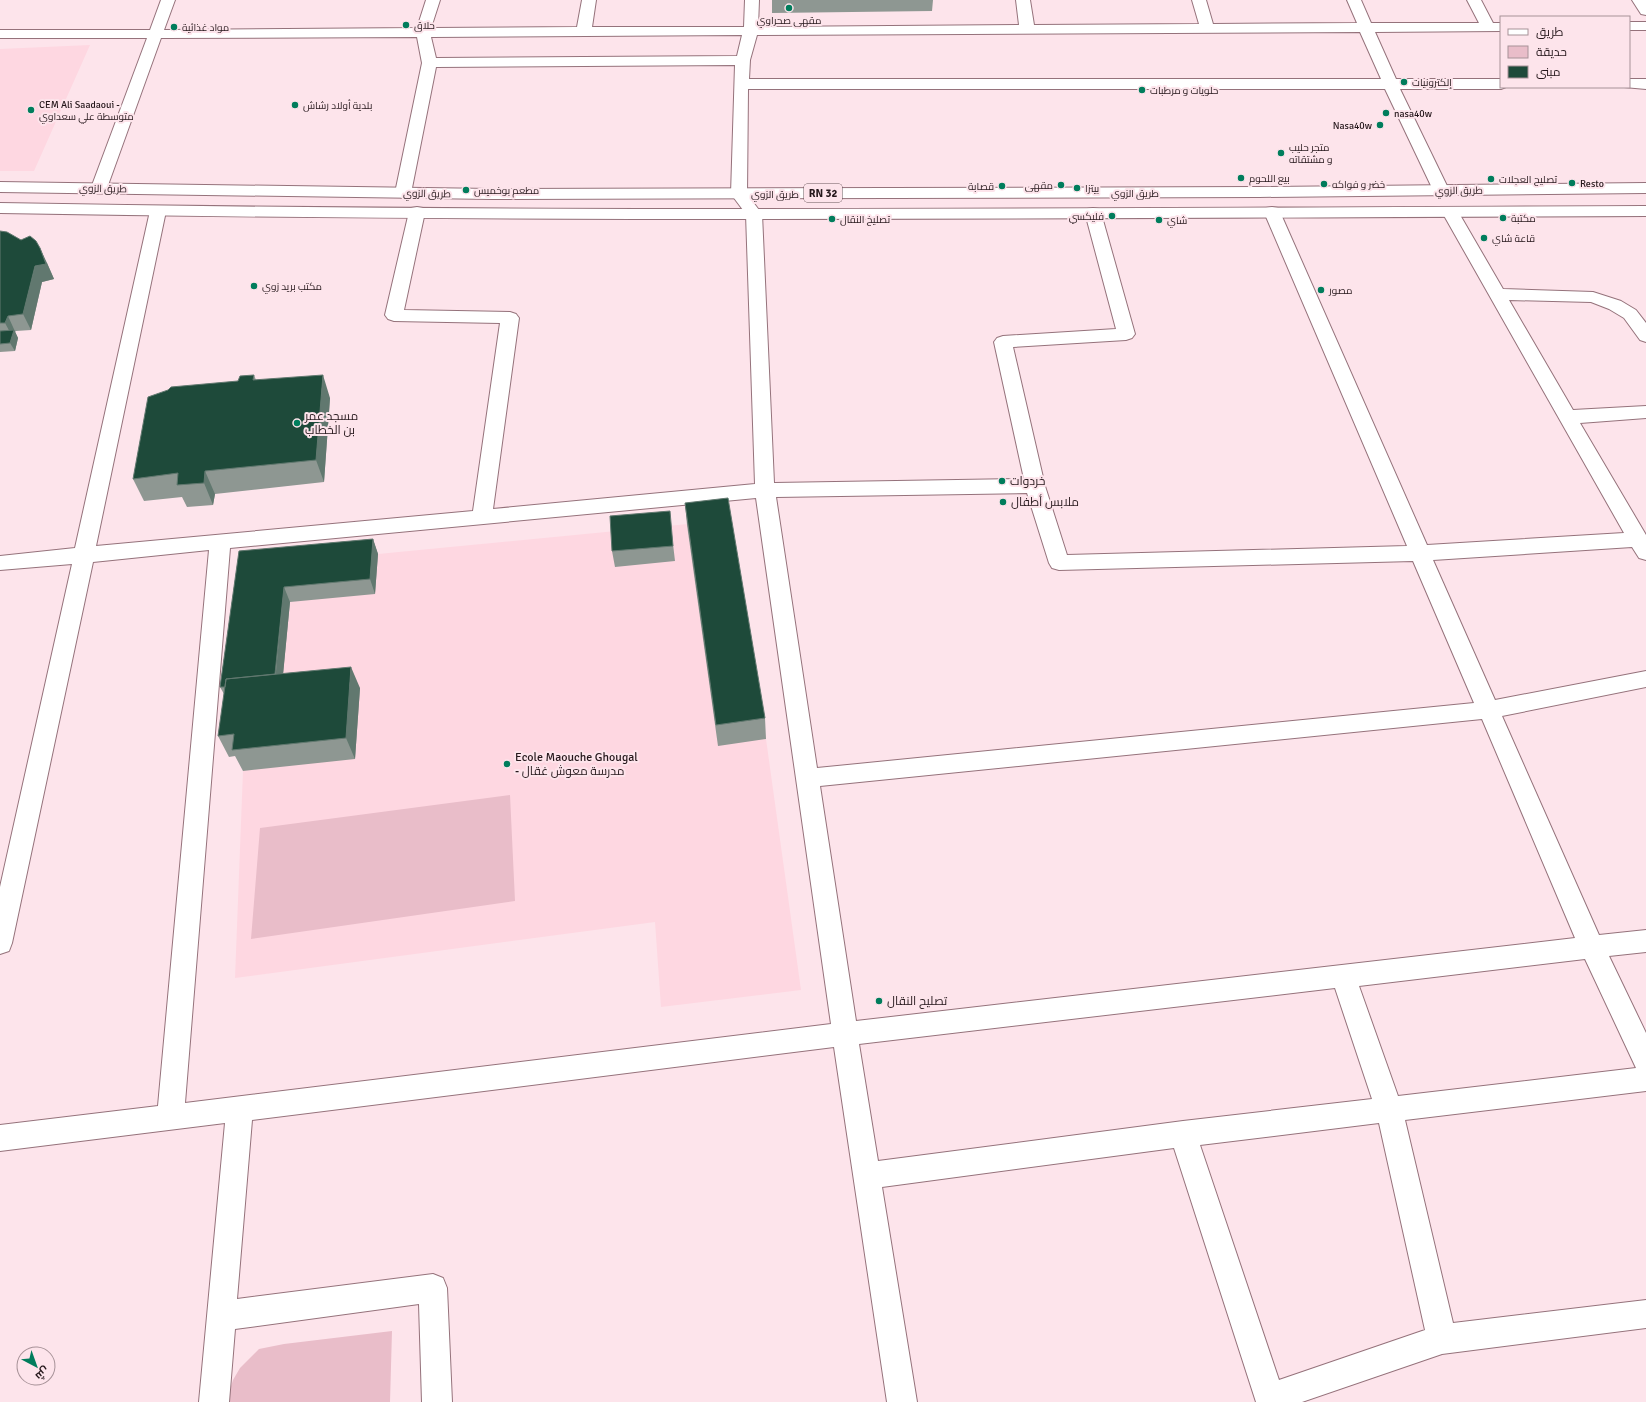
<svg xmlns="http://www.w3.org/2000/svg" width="1646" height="1402" viewBox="0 0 1646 1402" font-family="Signika,Cairo,sans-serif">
  <rect width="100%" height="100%" fill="#fde4eb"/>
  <!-- built -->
  <path fill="#fed7e1" d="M 90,45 L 34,171 L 0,171 L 0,49 Z
    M 729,520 L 766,739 L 801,990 L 661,1007 L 655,922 L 235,978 L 243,771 L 245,755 L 240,607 L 378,554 Z"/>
  <!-- green -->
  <path fill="#e9bdc9" d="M 510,795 L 515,901 L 251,939 L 260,828 Z
    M 392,1331 L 390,1402 L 226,1402 L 233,1380 L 240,1368 L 259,1349 L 284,1344 Z"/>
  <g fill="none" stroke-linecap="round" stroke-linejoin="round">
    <!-- minor casing -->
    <g stroke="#95727b" stroke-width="2">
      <path id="minor" d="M 161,0 L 175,0 L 164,30 L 417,28 L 426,0 L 440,0 L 431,28 L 577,27 L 582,0 L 596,0 L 592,27 L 744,27 L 745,0 L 759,0 L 758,27 L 1019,25 L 1016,0 L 1030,0 L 1034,25 L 1199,24 L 1192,0 L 1206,0 L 1213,24 L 1357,23 L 1347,0 L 1361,0 L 1371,23 L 1479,23 L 1467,0 L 1481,0 L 1493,23 L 1501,23 L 1501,31 L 1375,32 L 1396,79 L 1501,79 L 1501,87 L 1506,87 L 1501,89 L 1400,89 L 1449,190 L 1447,193 L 1441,195 L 1435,193 L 1433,190 L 1385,89 L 748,89 L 747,194 L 762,214 L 774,483 L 1024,479 L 994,342 L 997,338 L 1003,336 L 1116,329 L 1085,213 L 1087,209 L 1093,208 L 1099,209 L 1101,213 L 1135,334 L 1132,338 L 1126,340 L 1013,347 L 1045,486 L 1067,555 L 1407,546 L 1264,212 L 1266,208 L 1272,207 L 1278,208 L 1280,212 L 1427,545 L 1624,533 L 1442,212 L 1444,208 L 1450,207 L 1456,208 L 1503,289 L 1593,292 L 1621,301 L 1636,310 L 1646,323 L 1646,342 L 1640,340 L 1624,318 L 1609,309 L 1591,302 L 1509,300 L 1573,410 L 1646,406 L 1646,418 L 1580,423 L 1646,535 L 1646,560 L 1639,558 L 1632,547 L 1433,560 L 1495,700 L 1646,671 L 1646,687 L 1502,716 L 1599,935 L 1646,930 L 1646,952 L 1609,956 L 1646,1033 L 1646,1091 L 1405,1120 L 1453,1323 L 1646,1300 L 1646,1328 L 1442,1354 L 1302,1402 L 1256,1402 L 1174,1148 L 882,1187 L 917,1402 L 887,1402 L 834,1047 L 252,1120 L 237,1299 L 433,1274 L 443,1278 L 447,1288 L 452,1402 L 422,1402 L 419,1304 L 235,1329 L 229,1402 L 199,1402 L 225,1123 L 0,1151 L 0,1125 L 158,1106 L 209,550 L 93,562 L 12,943 L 9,951 L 0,954 L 0,887 L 72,564 L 0,570 L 0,556 L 75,548 L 150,211 L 152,207 L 158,206 L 164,207 L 166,211 L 96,546 L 473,511 L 500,323 L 394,321 L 388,319 L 385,315 L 409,212 L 411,208 L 417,207 L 423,208 L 425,212 L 404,310 L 510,312 L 516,314 L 519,318 L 493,509 L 755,484 L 746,214 L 731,194 L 735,65 L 436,67 L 411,193 L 409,196 L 403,198 L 397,196 L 395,193 L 422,63 L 417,37 L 161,38 L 107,188 L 105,191 L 99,193 L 93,191 L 91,188 L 147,38 L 0,38 L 0,30 L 150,30 ZM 1360,32 L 1381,79 L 749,79 L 750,60 L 757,35 ZM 742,35 L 737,56 L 436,58 L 431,37 ZM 1027,493 L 1049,563 L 1052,568 L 1059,570 L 1413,561 L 1474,703 L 817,768 L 776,497 ZM 756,498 L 831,1024 L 185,1103 L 230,548 ZM 1482,719 L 1575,938 L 856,1021 L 820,786 ZM 1585,959 L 1636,1068 L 1398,1096 L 1359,986 ZM 1335,988 L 1372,1099 L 1183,1121 L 878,1161 L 859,1044 ZM 1379,1123 L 1425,1330 L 1279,1380 L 1200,1145 Z
        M 1632,0 L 1646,0 L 1646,15 L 1641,14 Z
        M 1629,22 L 1646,22 L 1646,30 L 1629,30 Z
        M 1629,79 L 1646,79 L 1646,89 L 1624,87 L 1629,87 Z"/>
    </g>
    <!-- primary casing -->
    <g stroke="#95727b" stroke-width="2">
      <path id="primary" d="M 0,182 L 492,189 L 1259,187 L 1646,183 L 1646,193 L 1259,197 L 492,199 L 0,192 Z
        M 0,203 C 549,213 1097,208 1646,206 L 1646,216 C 1097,218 549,223 0,213 Z"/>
    </g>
    <!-- minor -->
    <use href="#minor" fill="#fff" fill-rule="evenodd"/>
    <!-- primary -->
    <use href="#primary" fill="#fff" fill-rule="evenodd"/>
  </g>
  <!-- wall -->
  <path fill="#8e9792" d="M 772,0 L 933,0 L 932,11 L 772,13 Z
    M 0,231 L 47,263 L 54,279 L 42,282 L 31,330 L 16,331 L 15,332 L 18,338 L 15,351 L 0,352 Z
    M 254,375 L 256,380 L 330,398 L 324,482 L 215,494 L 213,505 L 187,507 L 182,497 L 144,501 L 133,479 L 238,381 Z
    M 685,503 L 765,718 L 766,739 L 718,746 L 687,525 Z
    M 671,527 L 675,561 L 615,567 L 612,551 Z
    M 373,539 L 378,554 L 375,594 L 290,602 L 283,674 L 360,688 L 355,759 L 243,771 L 235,756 L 229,757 L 218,736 L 224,694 L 220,687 L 239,551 Z"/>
  <!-- shaded-wall -->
  <path fill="#61786f" d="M 40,248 L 47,263 L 54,279 L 42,282 L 31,330 L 23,314 Z
    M 8,316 L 18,338 L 15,351 L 10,343 L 12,336 L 5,323 Z
    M 323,375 L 330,398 L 324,482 L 316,460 Z
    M 205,471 L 215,494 L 213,505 L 204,483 Z
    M 373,539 L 378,554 L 375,594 L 370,579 Z
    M 284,587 L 290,602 L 281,696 L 275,682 Z
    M 351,667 L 360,688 L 355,759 L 346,738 Z"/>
  <!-- building -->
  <path fill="#1e4a3a" stroke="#61786f" d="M 0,231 L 7,232 L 21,240 L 30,236 L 36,241 L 40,248 L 46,264 L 35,266 L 23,314 L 8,316 L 5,323 L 0,323 Z
    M 14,330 L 10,343 L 0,344 L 0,331 Z
    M 254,375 L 253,380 L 323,375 L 316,460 L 205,471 L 204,483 L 177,485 L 178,473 L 133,479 L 148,397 L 168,390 L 171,387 L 238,381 L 240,376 Z
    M 728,498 L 765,718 L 716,725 L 685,503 Z
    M 670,511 L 673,546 L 612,551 L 610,516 Z
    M 373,539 L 370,579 L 284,587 L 275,674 L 226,679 L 225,687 L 220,687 L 239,551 Z
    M 351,667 L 346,738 L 232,750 L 234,734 L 218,736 L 226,679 Z"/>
  <!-- markers -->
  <g fill="#007d5c" stroke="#fde4eb" stroke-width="1.5">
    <circle cx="789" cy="8" r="4"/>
    <circle cx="406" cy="25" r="4"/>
    <circle cx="174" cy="27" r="4"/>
    <circle cx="1404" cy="82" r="4"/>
    <circle cx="1142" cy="90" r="4"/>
    <circle cx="295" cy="105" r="4"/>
    <circle cx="31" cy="110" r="4"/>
    <circle cx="1386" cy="113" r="4"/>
    <circle cx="1380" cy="125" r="4"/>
    <circle cx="1281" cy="153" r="4"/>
    <circle cx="1241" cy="178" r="4"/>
    <circle cx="1491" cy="179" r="4"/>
    <circle cx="1572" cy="183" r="4"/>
    <circle cx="1324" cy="184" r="4"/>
    <circle cx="1061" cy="185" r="4"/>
    <circle cx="1002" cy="186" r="4"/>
    <circle cx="1077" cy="188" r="4"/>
    <circle cx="466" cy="190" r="4"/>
    <circle cx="1112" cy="216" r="4"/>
    <circle cx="1503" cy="218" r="4"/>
    <circle cx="832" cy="219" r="4"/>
    <circle cx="1159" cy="220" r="4"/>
    <circle cx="1484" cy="238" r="4"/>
    <circle cx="254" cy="286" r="4"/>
    <circle cx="1321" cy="290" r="4"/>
    <circle cx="297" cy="423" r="4"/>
    <circle cx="1002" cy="481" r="4"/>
    <circle cx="1003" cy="502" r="4"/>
    <circle cx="507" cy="764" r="4"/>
    <circle cx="879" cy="1001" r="4"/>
  </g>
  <g text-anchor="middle" stroke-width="4" stroke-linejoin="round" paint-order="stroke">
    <!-- far-poi labels -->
    <g font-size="10" fill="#25171b" stroke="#fde4eb" text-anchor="start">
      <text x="789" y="24" text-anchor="middle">مقهى صحراوي</text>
      <text x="414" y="29">حلاق</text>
      <text x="182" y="31">مواد غذائية</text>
      <text x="1412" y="86">إلكترونيات</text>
      <text x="1150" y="94">حلويات و مرطبات</text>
      <text x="39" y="108">CEM Ali Saadaoui -<tspan x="39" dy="12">متوسطة علي سعداوي</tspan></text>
      <text x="303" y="109">بلدية أولاد رشاش</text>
      <text x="1394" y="117">nasa40w</text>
      <text x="1372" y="129" text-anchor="end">Nasa40w</text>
      <text x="1289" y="151">متجر حليب<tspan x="1289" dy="12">و مشتقاته</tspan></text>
      <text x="1249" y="182">بيع اللحوم</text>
      <text x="1499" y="183">تصليح العجلات</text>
      <text x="1580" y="187">Resto</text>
      <text x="1332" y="188">خضر و فواكه</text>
      <text x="1053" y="189" text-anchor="end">مقهى</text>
      <text x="994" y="190" text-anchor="end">قصابة</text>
      <text x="1085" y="192">بيتزا</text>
      <text x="474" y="194">مطعم بوخميس</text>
      <text x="1104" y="220" text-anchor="end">فليكسي</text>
      <text x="1511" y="222">مكتبة</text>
      <text x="840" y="223">تصليخ النقال</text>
      <text x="1167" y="224">شاي</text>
      <text x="1492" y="242">قاعة شاي</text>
      <text x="262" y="290">مكتب بريد زوي</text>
      <text x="1329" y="294">مصور</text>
    </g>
    <!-- far-street labels -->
    <g font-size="10" fill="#25171b" stroke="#fde4eb">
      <text transform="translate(103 188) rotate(1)" y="4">طريق الزوي</text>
      <text transform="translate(1459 190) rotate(-1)" y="4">طريق الزوي</text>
      <text transform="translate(427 193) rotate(1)" y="4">طريق الزوي</text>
      <text x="1135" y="197">طريق الزوي</text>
      <text x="775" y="198">طريق الزوي</text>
    </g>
    <!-- shield labels -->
    <rect fill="#fde4eb" stroke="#665459" stroke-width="1" x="804" y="184" width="38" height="18" rx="3"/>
    <g font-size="11" font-weight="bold" fill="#25171b">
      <text x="823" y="197">RN 32</text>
    </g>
    <!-- poi labels -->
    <g font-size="12" fill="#25171b" stroke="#fde4eb" text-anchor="start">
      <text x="305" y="420">مسجد عمر<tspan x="305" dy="14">بن الخطاب</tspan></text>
      <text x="1010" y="485">خردوات</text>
      <text x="1011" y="506">ملابس أطفال</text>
      <text x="515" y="761">Ecole Maouche Ghougal<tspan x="515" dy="14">- مدرسة معوش غقال</tspan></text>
      <text x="887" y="1005">تصليح النقال</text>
    </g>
  </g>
  <!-- legend -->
  <rect x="1500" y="16" width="130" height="72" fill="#fde4eb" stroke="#a79298"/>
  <rect x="1508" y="29" width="20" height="6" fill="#ffffff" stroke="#a79298"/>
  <text x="1536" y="36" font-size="12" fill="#25171b">طريق</text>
  <rect x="1508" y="46" width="20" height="12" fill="#e9bdc9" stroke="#a79298"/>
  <text x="1536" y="56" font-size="12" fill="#25171b">حديقة</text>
  <rect x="1508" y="66" width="20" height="12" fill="#1e4a3a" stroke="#a79298"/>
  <text x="1536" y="76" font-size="12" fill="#25171b">مبنى</text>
  <!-- north arrow -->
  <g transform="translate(36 1366) rotate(139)"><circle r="19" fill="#fde4eb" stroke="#a79298"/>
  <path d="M0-3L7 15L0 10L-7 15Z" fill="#007d5c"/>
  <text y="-6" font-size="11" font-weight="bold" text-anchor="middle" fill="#25171b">ش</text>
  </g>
</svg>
